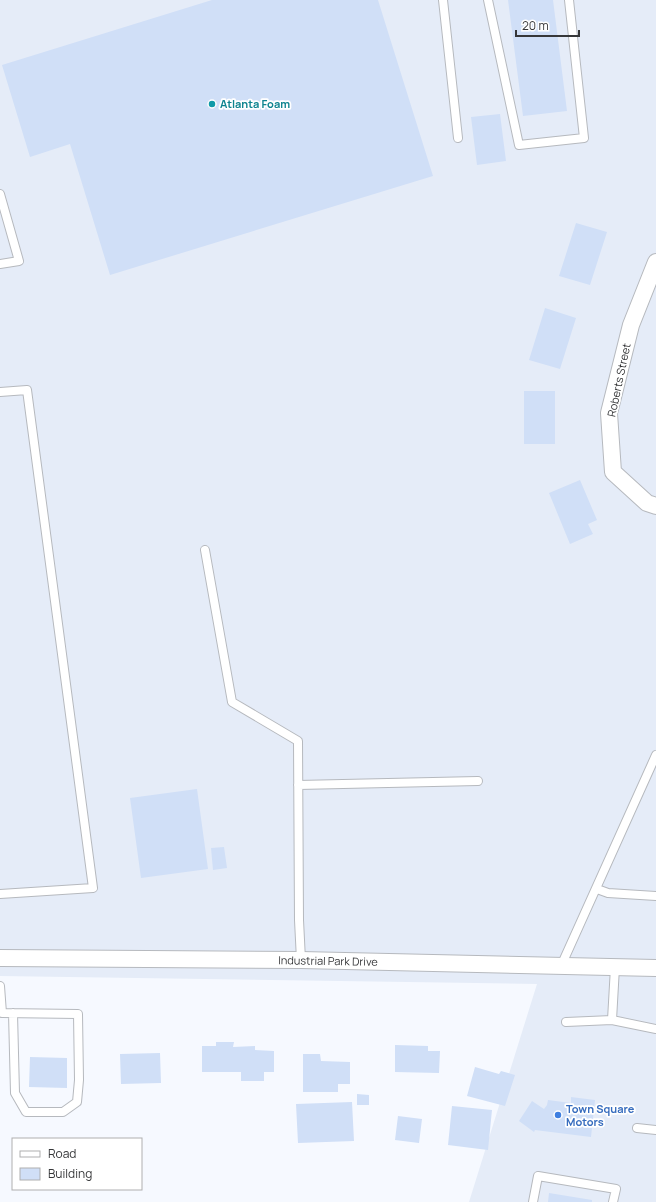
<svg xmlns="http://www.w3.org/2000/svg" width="656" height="1202" viewBox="0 0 656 1202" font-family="Manrope,sans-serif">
  <rect width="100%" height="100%" fill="#f6f9ff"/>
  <!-- built -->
  <path fill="#e5ecf8" d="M 0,0 L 656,0 L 656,1202 L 469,1202 L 537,984 L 0,976 Z"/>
  <!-- building -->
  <path fill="#d0dff7" d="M 212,0 L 378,0 L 433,176 L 110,275 L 70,144 L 30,157 L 2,65 Z
    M 508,0 L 553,0 L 567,111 L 523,116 Z
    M 500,114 L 506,161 L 477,165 L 471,117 Z
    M 576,223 L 607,232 L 590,285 L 559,276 Z
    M 545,308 L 576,318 L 560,369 L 529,360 Z
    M 524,391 L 555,391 L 555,444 L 524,444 Z
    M 580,480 L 597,520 L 588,524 L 593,534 L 570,544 L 549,493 Z
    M 197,789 L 208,869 L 141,878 L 130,798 Z
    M 224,847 L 227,868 L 213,870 L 211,848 Z
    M 216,1042 L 234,1042 L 233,1047 L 255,1046 L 255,1050 L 274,1051 L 274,1072 L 264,1072 L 264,1081 L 241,1081 L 241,1072 L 202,1072 L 202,1046 L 216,1046 Z
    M 395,1045 L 428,1046 L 428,1051 L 440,1051 L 439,1073 L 395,1072 Z
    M 160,1053 L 161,1083 L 121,1084 L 120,1054 Z
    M 303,1054 L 320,1054 L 321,1061 L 350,1062 L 350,1084 L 338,1084 L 338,1092 L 303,1092 Z
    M 30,1057 L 67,1058 L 67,1088 L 29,1087 Z
    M 475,1067 L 499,1074 L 501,1071 L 515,1075 L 505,1106 L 467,1096 Z
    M 357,1094 L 369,1095 L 369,1105 L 357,1105 Z
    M 571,1097 L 595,1100 L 591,1137 L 535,1130 L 534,1132 L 519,1121 L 532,1101 L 544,1109 L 547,1105 L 548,1100 L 571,1103 Z
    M 352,1102 L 354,1141 L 298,1143 L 296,1104 Z
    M 452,1106 L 492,1110 L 488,1150 L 448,1145 Z
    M 398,1116 L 422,1119 L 419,1143 L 395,1140 Z
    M 549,1193 L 592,1200 L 592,1202 L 548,1202 Z"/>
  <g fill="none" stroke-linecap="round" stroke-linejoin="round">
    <!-- service casing -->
    <g stroke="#b6b9be" stroke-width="10">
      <path id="service" d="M 443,0 L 458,138
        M 488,0 L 519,145 L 584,138 L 569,0
        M 0,194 L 19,261 L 0,264
        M 0,392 L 27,390 L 93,888 L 0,894
        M 205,550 L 232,702 L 298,741 L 299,920 L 301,960
        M 298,785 L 478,781
        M 597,889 L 608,893 L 656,896
        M 561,966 L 656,755
        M 0,986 L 2,1013 L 78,1014 L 79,1080 L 77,1102 L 63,1112 L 26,1112 L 15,1093 L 13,1013
        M 612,1020 L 615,967
        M 566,1022 L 612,1020 L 656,1029
        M 637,1128 L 656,1130
        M 533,1202 L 538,1176 L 616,1189 L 613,1202"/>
    </g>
    <!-- minor casing -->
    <g stroke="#b6b9be" stroke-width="18">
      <path id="minor" d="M 656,262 L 631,325 L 609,413 L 613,472 L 647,503 L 656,506
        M 0,958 L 301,960 L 656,968"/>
    </g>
    <!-- service -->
    <use href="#service" stroke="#fff" stroke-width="8"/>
    <!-- minor -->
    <use href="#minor" stroke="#fff" stroke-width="16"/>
  </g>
  <!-- markers -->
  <circle fill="#0f9aa8" stroke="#fff" stroke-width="1.5" cx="212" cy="104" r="4"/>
  <circle fill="#3f7fe0" stroke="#fff" stroke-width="1.5" cx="558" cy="1115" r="4"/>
  <g text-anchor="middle" stroke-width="3.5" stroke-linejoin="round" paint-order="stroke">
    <!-- culture labels -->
    <g font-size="11" font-weight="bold" fill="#0d838f" stroke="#fff" text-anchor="start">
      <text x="220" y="108">Atlanta Foam</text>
    </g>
    <!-- street labels -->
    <g font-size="11" fill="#363739" stroke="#fff">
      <text transform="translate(619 380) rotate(-78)" y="4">Roberts Street</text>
      <text transform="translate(328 961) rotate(1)" y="4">Industrial Park Drive</text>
    </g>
    <!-- shop labels -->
    <g font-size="11" font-weight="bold" fill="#366cbe" stroke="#fff" text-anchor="start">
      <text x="566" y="1113">Town Square<tspan x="566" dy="13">Motors</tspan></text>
    </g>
  </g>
  <!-- legend -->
  <rect x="12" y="1138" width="130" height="52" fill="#ffffff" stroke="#afafb0"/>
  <rect x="20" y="1151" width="20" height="6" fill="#ffffff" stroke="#afafb0"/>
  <text x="48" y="1158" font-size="12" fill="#363739">Road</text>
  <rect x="20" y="1168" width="20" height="12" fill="#d0dff7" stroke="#afafb0"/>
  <text x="48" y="1178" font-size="12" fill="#363739">Building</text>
  <!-- scale -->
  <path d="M516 30v6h63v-6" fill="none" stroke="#363739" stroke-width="2"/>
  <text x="522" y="30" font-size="12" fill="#363739" stroke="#ffffff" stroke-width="3" paint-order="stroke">20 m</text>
</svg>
